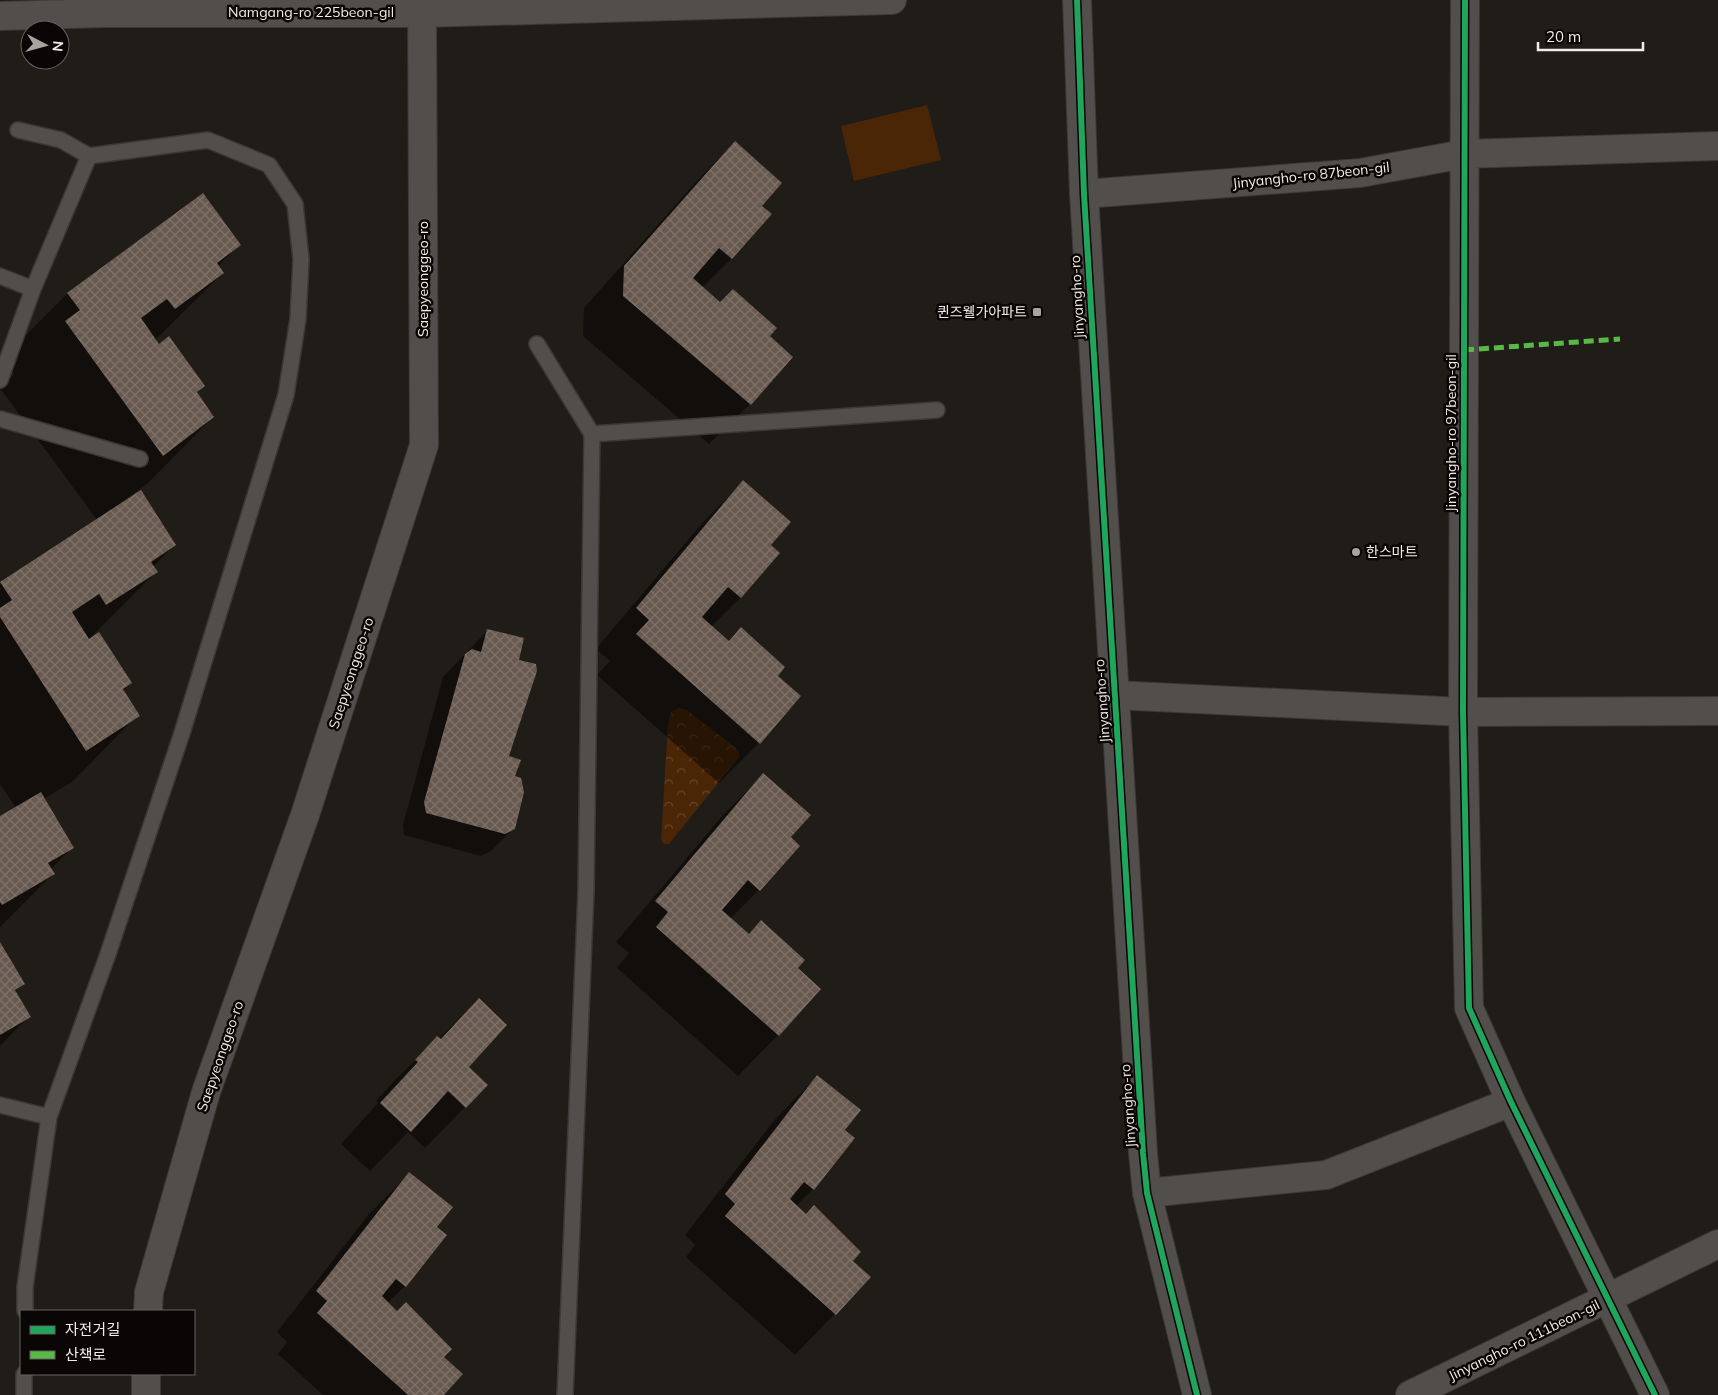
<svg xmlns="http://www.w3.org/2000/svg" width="1718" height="1395" viewBox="0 0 1718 1395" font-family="Mulish,'Noto Sans KR',sans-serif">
  <defs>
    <pattern id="park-crowns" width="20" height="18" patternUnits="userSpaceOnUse" patternTransform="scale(1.25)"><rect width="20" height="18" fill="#4a2607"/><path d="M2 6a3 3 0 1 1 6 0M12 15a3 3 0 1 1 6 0" fill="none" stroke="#65462b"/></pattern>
    <pattern id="building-cross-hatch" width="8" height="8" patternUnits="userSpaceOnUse" patternTransform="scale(1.25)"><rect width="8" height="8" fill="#685a50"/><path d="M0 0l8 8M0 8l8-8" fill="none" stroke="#7e7269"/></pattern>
  </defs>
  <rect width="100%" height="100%" fill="#201c18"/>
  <!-- park -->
  <path fill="url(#park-crowns)" d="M 679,708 L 687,710 L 737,749 L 739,752 L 739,757 L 669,844 L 664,844 L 661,840 L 668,724 L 671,712 Z"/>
  <!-- garden -->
  <path fill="#4a2607" d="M 927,105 L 941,160 L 854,181 L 841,126 Z"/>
  <!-- shadow -->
  <path fill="#0007" d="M 735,142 L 760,206 L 770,214 L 731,259 L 702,288 L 720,303 L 768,336 L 750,404 L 709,444 L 583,336 L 584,308 L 695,183 Z
    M 239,245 L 218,266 L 223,273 L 155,340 L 159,346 L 204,386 L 196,394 L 213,417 L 148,483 L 122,502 L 174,545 L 153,567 L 156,572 L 89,639 L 131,683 L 123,691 L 138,715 L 73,781 L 44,799 L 72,848 L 50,870 L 53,874 L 0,927 L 0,817 L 16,808 L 0,784 L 0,584 L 97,520 L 0,388 L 14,374 L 2,359 L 68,293 Z
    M 743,482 L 769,545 L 779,553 L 740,598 L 711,627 L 728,642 L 776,676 L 759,743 L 719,783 L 597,675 L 610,661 L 596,649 L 703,522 Z
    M 488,630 L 517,661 L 507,757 L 514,828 L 491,851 L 481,856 L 404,835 L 403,825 L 443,677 Z
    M 763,775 L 789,837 L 759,890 L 730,919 L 748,935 L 761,922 L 796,968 L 819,989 L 778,1035 L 738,1076 L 617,968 L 629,953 L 616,942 L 723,815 Z
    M 0,944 L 23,984 L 15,992 L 29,1016 L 0,1046 Z
    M 479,1000 L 467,1067 L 465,1107 L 425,1148 L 408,1132 L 370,1171 L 341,1144 L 378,1103 L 376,1101 L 397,1078 Z
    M 817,1077 L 813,1189 L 796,1206 L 870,1277 L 795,1355 L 686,1257 L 695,1245 L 685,1235 L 777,1117 Z
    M 409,1174 L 435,1227 L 405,1286 L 387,1304 L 443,1358 L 442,1395 L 323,1395 L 278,1354 L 287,1342 L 277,1332 L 369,1214 Z"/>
  <!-- building -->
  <path fill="url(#building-cross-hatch)" d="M 735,141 L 782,183 L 762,206 L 772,214 L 732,259 L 719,248 L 693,278 L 720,302 L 733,289 L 777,328 L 770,336 L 793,357 L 751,405 L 623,296 L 624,266 Z
    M 203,193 L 241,245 L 217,263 L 224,273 L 175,309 L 167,299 L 141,318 L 159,344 L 169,336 L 205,386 L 197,392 L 214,417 L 163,456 L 65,321 L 80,310 L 67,293 Z
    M 743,480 L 791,522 L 771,545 L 780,553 L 741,598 L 728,587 L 702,617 L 729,641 L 741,627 L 785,667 L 778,676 L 801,696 L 760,744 L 636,634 L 649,620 L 636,608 Z
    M 141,490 L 176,545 L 151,562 L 158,572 L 106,605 L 99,594 L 72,612 L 89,639 L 99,632 L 132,683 L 123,689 L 140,716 L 86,751 L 0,617 L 0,608 L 12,600 L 0,582 Z
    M 487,629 L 524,638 L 519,660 L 536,664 L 537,671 L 509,756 L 521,760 L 515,776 L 521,778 L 524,792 L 515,829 L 505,834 L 426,813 L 424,802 L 465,654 L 472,649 L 481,652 Z
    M 763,773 L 811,815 L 791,837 L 800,846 L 760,891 L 748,880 L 722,910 L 749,934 L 761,920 L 805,960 L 798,968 L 821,989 L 779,1036 L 656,927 L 668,912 L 655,901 Z
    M 41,792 L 74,848 L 48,863 L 55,874 L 2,905 L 0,902 L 0,816 Z
    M 0,942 L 25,984 L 15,990 L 31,1017 L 0,1035 Z
    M 479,998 L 507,1025 L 469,1067 L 488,1085 L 466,1108 L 448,1091 L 411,1132 L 380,1103 L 418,1062 L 415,1060 L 437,1036 L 441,1039 Z
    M 817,1075 L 861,1110 L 845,1130 L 855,1138 L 814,1190 L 804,1182 L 790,1199 L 806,1214 L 814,1205 L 861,1252 L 853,1261 L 871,1277 L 836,1315 L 725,1216 L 735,1204 L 725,1194 Z
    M 409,1172 L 453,1207 L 437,1227 L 447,1235 L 406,1287 L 396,1279 L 382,1296 L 397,1311 L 406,1302 L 452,1349 L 444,1357 L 463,1374 L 444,1395 L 408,1395 L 317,1313 L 327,1301 L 316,1291 Z"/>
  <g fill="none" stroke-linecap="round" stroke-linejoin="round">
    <!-- lane casing -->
    <g stroke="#3b3735" stroke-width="18">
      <path id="lane" d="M 18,130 L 61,140 L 89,156 L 33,289
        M 0,276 L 33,289 L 0,380
        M 537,344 L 592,434 L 586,891 L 565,1395
        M 0,419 L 140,459
        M 592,434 L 937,410
        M 0,1105 L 49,1117
        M 25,1311 L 25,1287 L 49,1117 L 108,954 L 182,733 L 286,395 L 298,319 L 301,259 L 295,204 L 269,165 L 208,140 L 89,156
        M 24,1395 L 24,1374"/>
    </g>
    <!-- street casing -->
    <g stroke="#3b3735" stroke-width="30">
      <path id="street" d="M 1465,0 L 1463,712 L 1469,1008 L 1511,1102 L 1655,1395
        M 0,16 L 105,13 L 423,13 L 892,0
        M 1084,194 L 1360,173 L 1464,154 L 1718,146
        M 1114,695 L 1463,712 L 1718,711
        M 1147,1193 L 1326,1175 L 1511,1102
        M 148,1311 L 149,1292 L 206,1092 L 305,815 L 424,445 L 422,0
        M 146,1395 L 146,1374
        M 1410,1395 L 1718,1244"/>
    </g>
    <!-- secondary casing -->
    <g stroke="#3b3735" stroke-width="30">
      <path id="secondary" d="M 1077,0 L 1084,194 L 1143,1153 L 1147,1193 L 1197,1395"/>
    </g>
    <!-- lane -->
    <use href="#lane" stroke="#524e4b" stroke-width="15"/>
    <!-- street -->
    <use href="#street" stroke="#524e4b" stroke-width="28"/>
    <!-- secondary -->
    <use href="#secondary" stroke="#524e4b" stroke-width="28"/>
    <!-- quiet -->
    <path stroke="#58b947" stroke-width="5" stroke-dasharray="10 5" stroke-linecap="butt" d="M 1464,350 L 1620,339"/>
    <!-- cycleway casing -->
    <g stroke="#0a0605" stroke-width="9">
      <path id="cycleway" d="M 1077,0 L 1084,194 L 1143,1153 L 1147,1193 L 1197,1395
        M 1465,0 L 1463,712 L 1469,1008 L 1511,1102 L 1655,1395"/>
    </g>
    <!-- cycleway -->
    <use href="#cycleway" stroke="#20a55d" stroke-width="6"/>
  </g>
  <!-- markers -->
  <g fill="#a8a39e" stroke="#0a0605" stroke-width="2">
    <rect x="1032" y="307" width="10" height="10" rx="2.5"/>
    <circle cx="1356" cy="552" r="5"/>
  </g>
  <g text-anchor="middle" stroke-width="5" stroke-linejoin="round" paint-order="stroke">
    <!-- street labels -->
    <g font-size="14" fill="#f2ebe6" stroke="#0a0605">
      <text x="311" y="17">Namgang-ro 225beon-gil</text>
      <text transform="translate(1311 175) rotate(-6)" y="5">Jinyangho-ro 87beon-gil</text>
      <text transform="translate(423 279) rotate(-90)" y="5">Saepyeonggeo-ro</text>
      <text transform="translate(1077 297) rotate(-93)" y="5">Jinyangho-ro</text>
      <text transform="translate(1451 433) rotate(-90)" y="5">Jinyangho-ro 97beon-gil</text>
      <text transform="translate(351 673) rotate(-72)" y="5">Saepyeonggeo-ro</text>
      <text transform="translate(1102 701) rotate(-94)" y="5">Jinyangho-ro</text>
      <text transform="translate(220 1056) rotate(-71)" y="5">Saepyeonggeo-ro</text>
      <text transform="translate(1128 1106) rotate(-94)" y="5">Jinyangho-ro</text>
      <text transform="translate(1524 1340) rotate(-26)" y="5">Jinyangho-ro 111beon-gil</text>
    </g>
    <!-- poi labels -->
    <g font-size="14" fill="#f2ebe6" stroke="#0a0605" text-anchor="end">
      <text x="1027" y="317">퀸즈웰가아파트</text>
      <text x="1366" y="557" text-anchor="start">한스마트</text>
    </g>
  </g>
  <!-- legend -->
  <rect x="20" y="1310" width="175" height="65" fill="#0a0605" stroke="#67625f"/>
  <rect x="30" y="1326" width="25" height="8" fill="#20a55d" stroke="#67625f"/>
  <text x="65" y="1335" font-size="15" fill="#f2ebe6">자전거길</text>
  <rect x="30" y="1351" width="25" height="8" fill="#58b947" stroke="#67625f"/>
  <text x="65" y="1360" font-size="15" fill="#f2ebe6">산책로</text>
  <!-- north arrow -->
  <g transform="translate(45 45) rotate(96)"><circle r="24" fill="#0a0605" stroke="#67625f"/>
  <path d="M0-4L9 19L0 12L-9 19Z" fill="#a8a39e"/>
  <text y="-8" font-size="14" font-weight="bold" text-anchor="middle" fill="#f2ebe6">N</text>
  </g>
  <!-- scale -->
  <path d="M1538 42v8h105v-8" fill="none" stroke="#f2ebe6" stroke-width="2.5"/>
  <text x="1546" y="42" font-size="15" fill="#f2ebe6" stroke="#0a0605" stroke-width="4" paint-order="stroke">20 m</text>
</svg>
